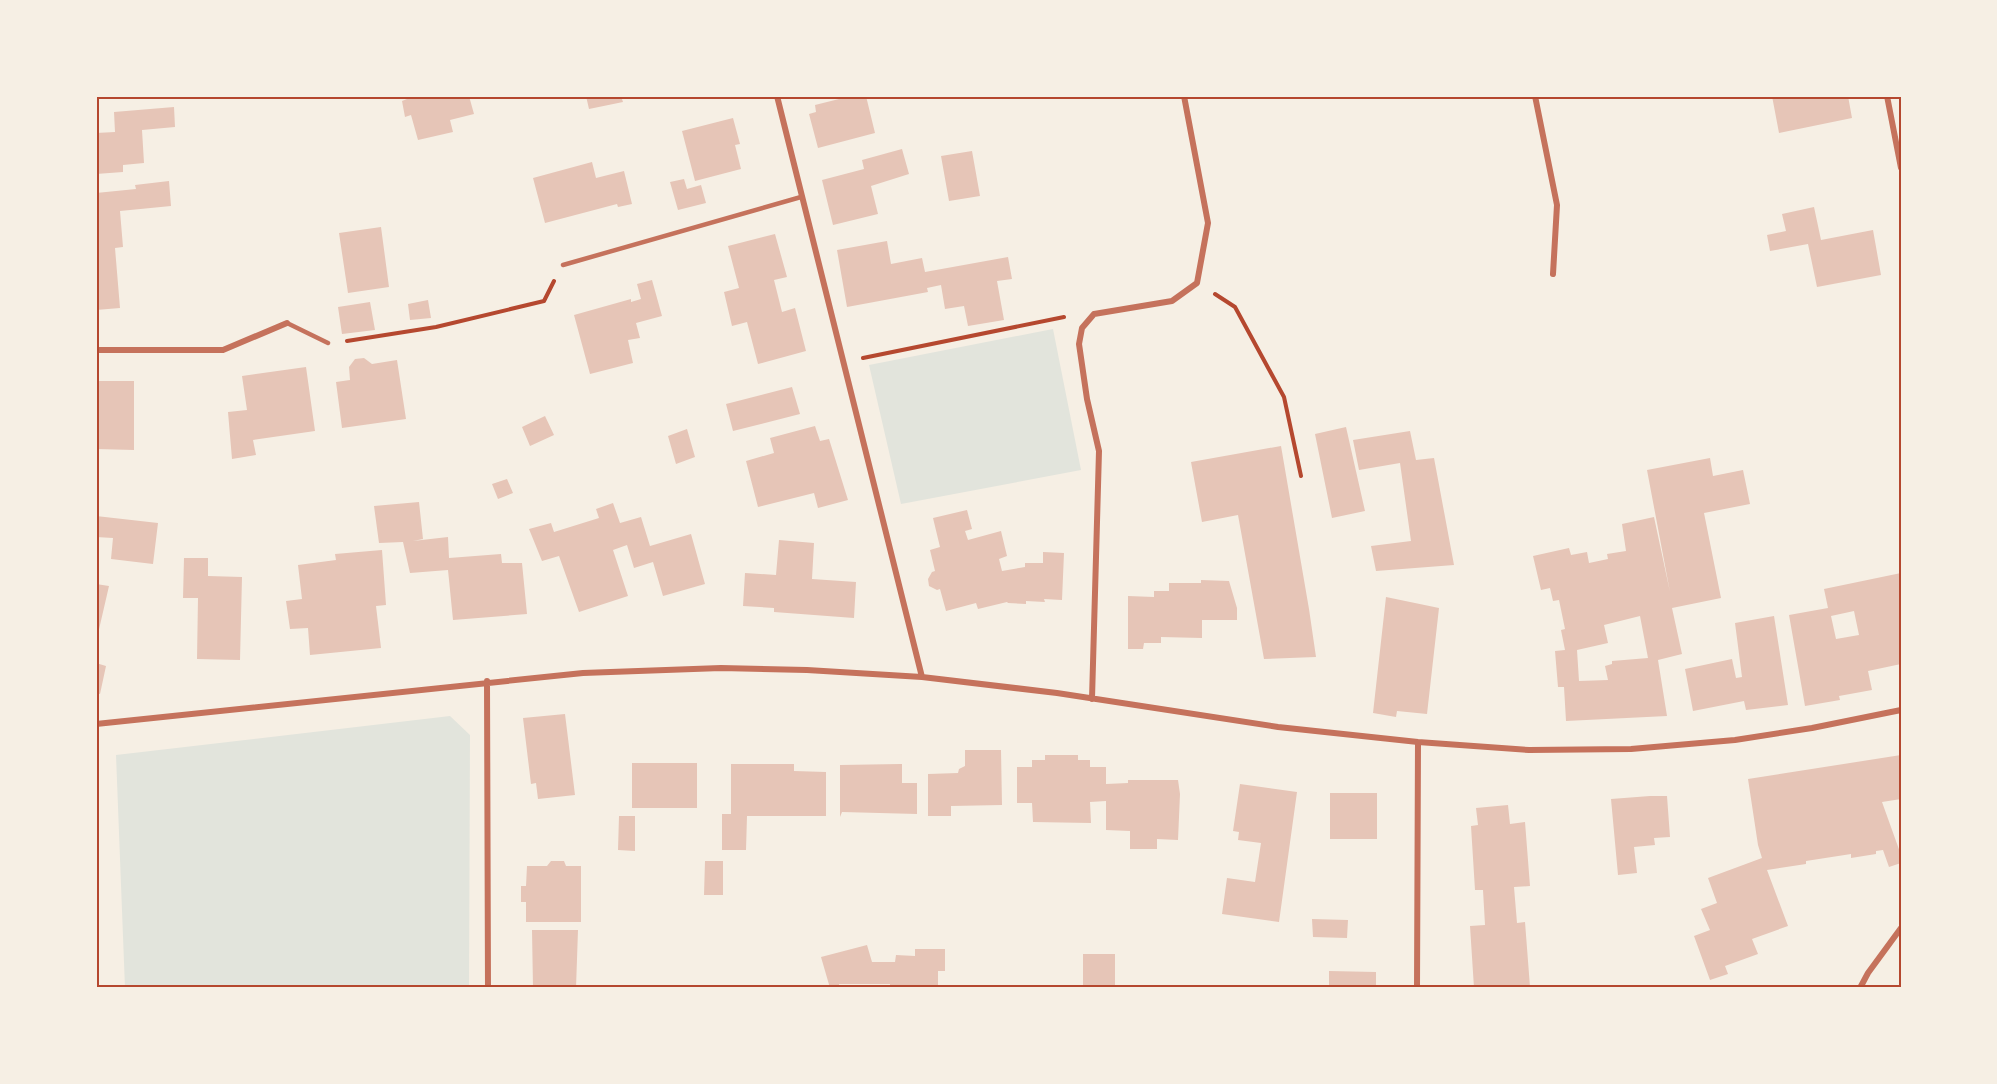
<svg xmlns="http://www.w3.org/2000/svg" width="1997" height="1084" viewBox="0 0 1997 1084" font-family="Karla,sans-serif">
  <rect width="100%" height="100%" fill="#f6efe4"/>
  <!-- green -->
  <path fill="#e2e4dc" d="M 1053,329 L 1081,470 L 901,504 L 869,365 Z
    M 450,716 L 470,735 L 469,988 L 125,988 L 116,755 Z"/>
  <!-- building -->
  <path fill="#e6c5b7" fill-rule="evenodd" d="M 407,96 L 469,96 L 474,114 L 450,120 L 453,132 L 418,140 L 411,115 L 405,117 L 402,101 L 407,99 Z
    M 586,96 L 621,96 L 623,102 L 589,109 Z
    M 838,96 L 866,96 L 875,133 L 818,148 L 809,114 L 816,112 L 815,105 L 839,99 Z
    M 1772,96 L 1848,96 L 1852,118 L 1779,133 Z
    M 174,107 L 175,127 L 142,130 L 144,163 L 123,165 L 123,172 L 96,174 L 96,133 L 115,132 L 114,112 Z
    M 733,118 L 740,144 L 735,145 L 741,169 L 695,181 L 682,131 Z
    M 902,149 L 909,174 L 871,186 L 878,214 L 833,225 L 822,180 L 864,169 L 862,160 Z
    M 972,151 L 980,196 L 949,201 L 941,156 Z
    M 592,162 L 596,178 L 624,171 L 632,204 L 618,207 L 617,204 L 545,223 L 533,178 Z
    M 684,179 L 687,189 L 701,185 L 706,203 L 678,210 L 670,182 Z
    M 169,181 L 171,206 L 120,211 L 123,247 L 115,248 L 120,308 L 96,310 L 96,193 L 136,189 L 135,185 Z
    M 1814,207 L 1821,240 L 1873,230 L 1881,275 L 1817,287 L 1808,244 L 1770,251 L 1767,235 L 1786,231 L 1782,214 Z
    M 381,227 L 389,287 L 348,293 L 339,233 Z
    M 775,234 L 787,277 L 774,280 L 782,312 L 795,308 L 806,351 L 758,364 L 747,322 L 732,326 L 724,292 L 739,288 L 728,246 Z
    M 887,241 L 891,264 L 922,258 L 925,272 L 1008,257 L 1012,279 L 997,281 L 1004,320 L 968,326 L 964,306 L 945,309 L 941,285 L 927,288 L 928,292 L 847,307 L 837,250 Z
    M 652,280 L 662,316 L 636,323 L 640,338 L 628,340 L 633,363 L 590,374 L 574,315 L 631,299 L 631,302 L 641,299 L 637,284 Z
    M 428,300 L 431,318 L 410,320 L 408,304 Z
    M 370,302 L 375,330 L 342,334 L 338,307 Z
    M 364,358 L 372,364 L 397,360 L 406,419 L 342,428 L 336,382 L 350,380 L 349,367 L 355,359 Z
    M 306,367 L 315,431 L 253,440 L 256,455 L 232,459 L 228,412 L 247,410 L 242,376 Z
    M 96,381 L 134,381 L 134,450 L 96,449 Z
    M 792,387 L 800,414 L 733,431 L 726,404 Z
    M 545,416 L 554,435 L 530,446 L 522,427 Z
    M 815,426 L 820,441 L 829,439 L 848,500 L 818,508 L 814,493 L 758,507 L 746,461 L 774,453 L 770,438 Z
    M 1346,427 L 1365,511 L 1332,518 L 1315,434 Z
    M 687,429 L 695,457 L 676,464 L 668,436 Z
    M 1410,431 L 1416,460 L 1434,458 L 1454,565 L 1376,571 L 1371,546 L 1411,541 L 1400,463 L 1359,470 L 1353,440 Z
    M 1281,446 L 1309,609 L 1316,657 L 1264,659 L 1238,515 L 1202,522 L 1191,462 Z
    M 1710,458 L 1713,476 L 1743,470 L 1750,504 L 1704,513 L 1721,598 L 1672,608 L 1682,654 L 1658,660 L 1667,716 L 1566,721 L 1564,687 L 1558,687 L 1555,651 L 1565,650 L 1561,630 L 1565,629 L 1559,600 L 1553,601 L 1550,588 L 1541,590 L 1533,556 L 1569,548 L 1571,555 L 1587,552 L 1589,563 L 1608,559 L 1607,554 L 1626,551 L 1622,524 L 1654,517 L 1670,592 L 1647,470 ZM 1640,616 L 1648,658 L 1612,661 L 1612,664 L 1605,666 L 1608,680 L 1579,681 L 1577,650 L 1608,643 L 1604,625 Z
    M 507,479 L 513,493 L 498,499 L 492,484 Z
    M 419,502 L 423,539 L 413,541 L 448,537 L 449,558 L 501,554 L 502,563 L 522,563 L 527,614 L 453,620 L 448,570 L 410,573 L 403,542 L 379,543 L 374,506 Z
    M 613,503 L 620,523 L 641,517 L 650,546 L 691,534 L 705,584 L 663,596 L 653,562 L 634,568 L 627,545 L 613,550 L 628,596 L 579,612 L 559,556 L 542,561 L 529,529 L 551,523 L 554,532 L 599,518 L 596,509 Z
    M 967,510 L 972,529 L 965,531 L 968,540 L 1001,531 L 1007,556 L 999,559 L 1002,571 L 1025,567 L 1025,563 L 1043,563 L 1043,552 L 1064,553 L 1062,600 L 1044,599 L 1045,602 L 1026,601 L 1026,604 L 1008,603 L 1007,602 L 978,609 L 976,603 L 946,611 L 940,589 L 937,590 L 929,586 L 928,579 L 932,572 L 935,571 L 930,550 L 940,547 L 933,518 Z
    M 96,516 L 158,523 L 153,564 L 111,559 L 113,538 L 96,537 Z
    M 779,540 L 814,543 L 812,579 L 856,582 L 854,618 L 774,612 L 774,608 L 743,606 L 745,573 L 776,575 Z
    M 382,550 L 386,605 L 376,606 L 381,648 L 310,655 L 308,628 L 290,629 L 286,601 L 302,599 L 298,565 L 336,560 L 335,554 Z
    M 184,558 L 208,558 L 208,576 L 242,577 L 240,660 L 197,659 L 198,598 L 183,598 Z
    M 1901,573 L 1901,664 L 1868,671 L 1872,690 L 1839,696 L 1840,700 L 1805,706 L 1789,615 L 1828,608 L 1824,589 ZM 1854,611 L 1859,635 L 1836,639 L 1831,616 Z
    M 1201,580 L 1229,581 L 1237,608 L 1237,620 L 1202,620 L 1202,638 L 1161,637 L 1161,643 L 1144,643 L 1143,649 L 1128,649 L 1128,596 L 1154,597 L 1154,591 L 1169,591 L 1169,583 L 1201,583 Z
    M 96,584 L 109,586 L 97,638 L 96,637 Z
    M 1386,597 L 1439,608 L 1427,714 L 1397,711 L 1396,717 L 1373,713 Z
    M 1774,616 L 1788,705 L 1746,710 L 1744,701 L 1693,711 L 1685,669 L 1732,659 L 1736,678 L 1742,677 L 1735,623 Z
    M 96,663 L 106,666 L 100,694 L 96,693 Z
    M 565,714 L 575,795 L 538,799 L 536,783 L 531,784 L 523,718 Z
    M 965,750 L 1001,750 L 1002,805 L 951,806 L 951,816 L 928,816 L 928,774 L 958,773 L 959,769 L 965,766 Z
    M 1045,755 L 1078,755 L 1078,760 L 1090,760 L 1090,767 L 1106,767 L 1106,784 L 1128,783 L 1128,780 L 1178,780 L 1180,794 L 1178,840 L 1157,839 L 1157,849 L 1130,849 L 1130,831 L 1106,830 L 1106,801 L 1090,802 L 1091,823 L 1033,822 L 1032,803 L 1017,803 L 1017,767 L 1032,767 L 1032,760 L 1045,760 Z
    M 1901,755 L 1901,799 L 1882,802 L 1901,855 L 1901,863 L 1889,867 L 1883,850 L 1876,851 L 1876,854 L 1851,858 L 1851,854 L 1806,861 L 1806,864 L 1767,870 L 1788,926 L 1752,939 L 1758,954 L 1725,966 L 1728,974 L 1710,980 L 1694,936 L 1710,930 L 1701,909 L 1717,903 L 1708,878 L 1762,858 L 1758,845 L 1748,779 Z
    M 632,763 L 697,763 L 697,808 L 632,808 Z
    M 731,764 L 794,764 L 794,771 L 826,772 L 826,816 L 747,816 L 746,850 L 722,850 L 722,814 L 731,814 Z
    M 900,764 L 902,764 L 902,783 L 917,783 L 917,814 L 842,812 L 840,817 L 840,765 Z
    M 1240,784 L 1297,792 L 1279,922 L 1222,914 L 1227,878 L 1255,882 L 1261,843 L 1238,840 L 1239,832 L 1233,831 Z
    M 1330,793 L 1377,793 L 1377,839 L 1330,839 Z
    M 1650,796 L 1667,796 L 1670,837 L 1654,838 L 1655,845 L 1634,847 L 1637,873 L 1618,875 L 1611,799 Z
    M 1508,805 L 1510,824 L 1525,822 L 1530,886 L 1514,887 L 1517,923 L 1525,922 L 1530,987 L 1474,988 L 1470,926 L 1485,925 L 1483,890 L 1475,890 L 1471,826 L 1478,825 L 1476,808 Z
    M 619,816 L 635,816 L 635,851 L 618,850 Z
    M 551,861 L 564,861 L 566,866 L 581,866 L 581,922 L 526,922 L 526,902 L 521,902 L 521,886 L 526,886 L 527,866 L 547,866 Z
    M 705,861 L 723,861 L 723,895 L 704,895 Z
    M 1312,919 L 1348,920 L 1347,938 L 1313,937 Z
    M 532,930 L 578,930 L 576,988 L 533,988 Z
    M 867,945 L 872,962 L 895,962 L 896,955 L 915,956 L 915,949 L 945,949 L 945,971 L 938,971 L 938,988 L 890,988 L 890,984 L 839,984 L 839,988 L 830,988 L 821,957 Z
    M 1083,954 L 1115,954 L 1115,988 L 1083,988 Z
    M 1329,971 L 1376,972 L 1376,988 L 1329,988 Z"/>
  <g fill="none" stroke-linecap="round" stroke-linejoin="round">
    <!-- path -->
    <path stroke="#b5482f" stroke-width="4" d="M 1215,294 L 1235,307 L 1284,397 L 1301,476
      M 347,341 L 436,327 L 544,301 L 554,281
      M 863,358 L 1064,317"/>
    <!-- service -->
    <path stroke="#c5725c" stroke-width="4.5" d="M 563,265 L 801,197
      M 287,323 L 328,343"/>
    <!-- minor -->
    <path stroke="#c5725c" stroke-width="6" d="M 777,96 L 922,677
      M 1535,96 L 1557,205 L 1553,274
      M 1887,96 L 1901,168
      M 96,350 L 223,350 L 287,323
      M 487,681 L 488,988
      M 1092,699 L 1099,451 L 1087,399 L 1079,344 L 1082,328 L 1094,314 L 1172,301 L 1197,283 L 1208,223 L 1184,96
      M 96,724 L 583,673 L 721,668 L 807,670 L 922,677 L 1057,693 L 1278,727 L 1418,742 L 1529,750 L 1631,749 L 1735,740 L 1812,728 L 1901,710
      M 1417,988 L 1418,742
      M 1860,988 L 1868,973 L 1901,928"/>
  </g>
  <!-- border -->
  <rect width="1997" height="1084" fill="none" stroke="#f6efe4" stroke-width="195"/>
  <rect x="98" y="98" width="1802" height="888" fill="none" stroke="#b5482f" stroke-width="2"/>
</svg>
